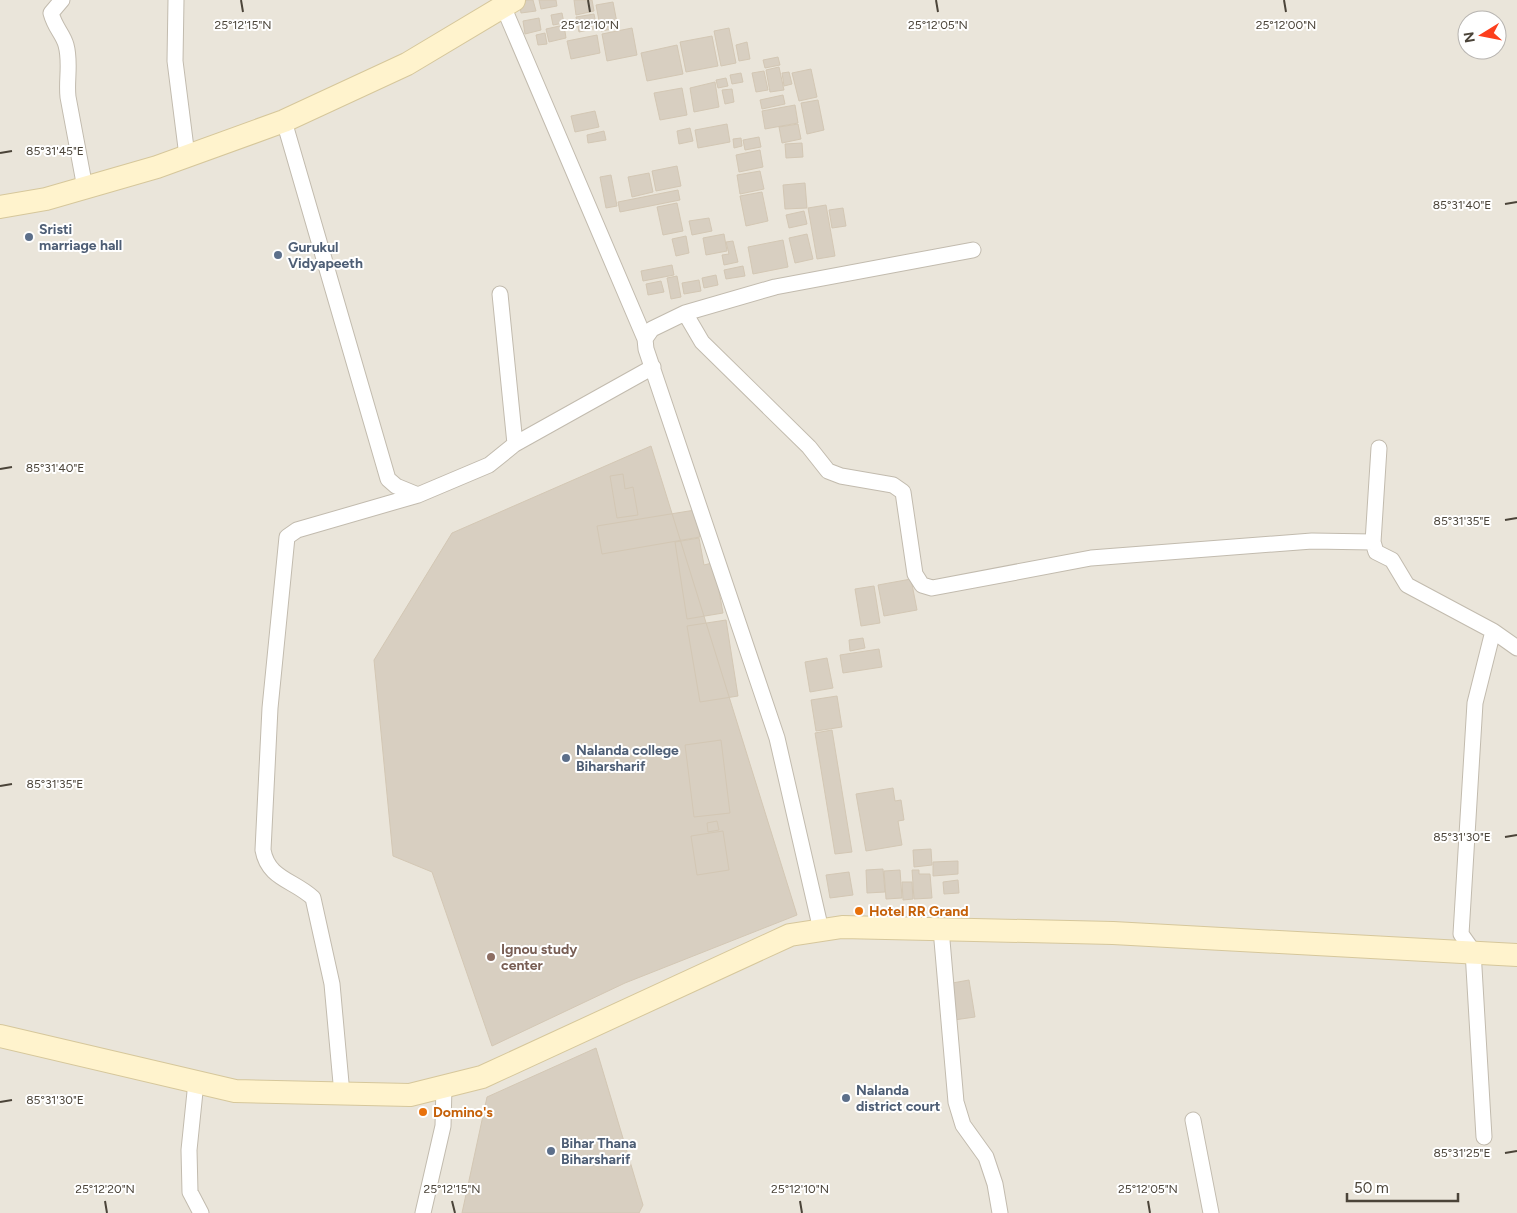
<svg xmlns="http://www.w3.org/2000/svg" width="1517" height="1213" viewBox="0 0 1517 1213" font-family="Figtree,sans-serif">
  <rect width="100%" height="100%" fill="#f6f3ec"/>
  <!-- residential -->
  <path fill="#eae5da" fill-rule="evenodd" d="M 0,0 L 1517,0 L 1517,1213 L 0,1213 ZM 1467,20 L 1497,20 L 1497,50 L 1467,50 Z"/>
  <!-- building -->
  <path fill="#d8cfc1" stroke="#d3c7b4" d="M 533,0 L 536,11 L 521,13 L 519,1 Z
    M 539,0 L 556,0 L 557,6 L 541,9 Z
    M 574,0 L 592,0 L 594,11 L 576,15 Z
    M 613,2 L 618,28 L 601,31 L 596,5 Z
    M 562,13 L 564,23 L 553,25 L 551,15 Z
    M 594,14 L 597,28 L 579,32 L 576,17 Z
    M 539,18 L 541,30 L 525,34 L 523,21 Z
    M 564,25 L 566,38 L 549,42 L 546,29 Z
    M 632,28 L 637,55 L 607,61 L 602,34 Z
    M 729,28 L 736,63 L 721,66 L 714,31 Z
    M 545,33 L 547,44 L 538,45 L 536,35 Z
    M 597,35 L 600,53 L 571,59 L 567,41 Z
    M 712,36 L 718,66 L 686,72 L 680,42 Z
    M 747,42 L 750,59 L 739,61 L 736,45 Z
    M 677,45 L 683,74 L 647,81 L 641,53 Z
    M 778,57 L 780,65 L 765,68 L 763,60 Z
    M 779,67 L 784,90 L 770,92 L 766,70 Z
    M 811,69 L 817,97 L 799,101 L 792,73 Z
    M 764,71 L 768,90 L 756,92 L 752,73 Z
    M 789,72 L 792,84 L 784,86 L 782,73 Z
    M 741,73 L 743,82 L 732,84 L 730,75 Z
    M 726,78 L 728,86 L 718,88 L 716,80 Z
    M 715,82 L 719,107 L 694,112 L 690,88 Z
    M 682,88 L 687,115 L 660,120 L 654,93 Z
    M 732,89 L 734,102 L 725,104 L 722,90 Z
    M 783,95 L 785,104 L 762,109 L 760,100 Z
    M 818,100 L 824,130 L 807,134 L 801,103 Z
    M 795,105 L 798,123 L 765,129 L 762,111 Z
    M 595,111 L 599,127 L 575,132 L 571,116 Z
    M 727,124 L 730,142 L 698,148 L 695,130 Z
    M 798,124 L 801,139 L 782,143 L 779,127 Z
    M 690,128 L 693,141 L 679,144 L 677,131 Z
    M 604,131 L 606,140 L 588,143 L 587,135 Z
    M 759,137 L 761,147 L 745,150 L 743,140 Z
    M 741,138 L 742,146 L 734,148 L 733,139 Z
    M 802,143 L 803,157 L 786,158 L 785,144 Z
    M 760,150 L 763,167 L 739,172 L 736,155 Z
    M 677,166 L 681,186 L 656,191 L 652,171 Z
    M 760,171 L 764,189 L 740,194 L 737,175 Z
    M 649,173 L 653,192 L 632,197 L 628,177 Z
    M 611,175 L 617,206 L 606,208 L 600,177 Z
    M 805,183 L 807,208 L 785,209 L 783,185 Z
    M 678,190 L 680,200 L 620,212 L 618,202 Z
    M 762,192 L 768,221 L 746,226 L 740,196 Z
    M 677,203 L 683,231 L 663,235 L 657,207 Z
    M 826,205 L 835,256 L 817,259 L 808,208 Z
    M 843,208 L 846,226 L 832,228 L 829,210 Z
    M 804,211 L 807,224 L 789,228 L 786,215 Z
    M 709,218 L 712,231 L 692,235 L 689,221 Z
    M 724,234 L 727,251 L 706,255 L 703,238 Z
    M 807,234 L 813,259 L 795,263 L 789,238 Z
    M 686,236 L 689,253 L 676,256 L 672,239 Z
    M 783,240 L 788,267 L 753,274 L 748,247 Z
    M 733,241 L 738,262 L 724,265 L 722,255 L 729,254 L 726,242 Z
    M 672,265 L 674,275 L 643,281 L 641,271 Z
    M 743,266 L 745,276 L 726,279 L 724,270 Z
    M 716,275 L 718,285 L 704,288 L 702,278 Z
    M 677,276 L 681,297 L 671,299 L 667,278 Z
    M 699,280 L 701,291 L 684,294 L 682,283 Z
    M 661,281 L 664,292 L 648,295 L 646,284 Z
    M 651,446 L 797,915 L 625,983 L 492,1046 L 432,872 L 393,856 L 374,660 L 452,533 Z
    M 623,474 L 625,489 L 633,487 L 638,515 L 617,518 L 610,476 Z
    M 695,510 L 700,537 L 602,554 L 597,526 Z
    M 699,538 L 704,565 L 712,563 L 715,580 L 717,580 L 723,613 L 687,619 L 675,542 Z
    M 911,579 L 917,610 L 884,616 L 878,585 Z
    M 874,586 L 880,623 L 861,626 L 855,589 Z
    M 726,620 L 738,696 L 700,702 L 687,626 Z
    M 863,638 L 865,648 L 850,651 L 849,640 Z
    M 879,649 L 882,667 L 843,673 L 840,655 Z
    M 827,658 L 833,688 L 810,692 L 805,662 Z
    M 837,696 L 842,727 L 816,731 L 811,700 Z
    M 832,730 L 852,852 L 835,854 L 815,733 Z
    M 721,740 L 730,813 L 694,817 L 685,745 Z
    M 893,788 L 895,801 L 901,800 L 904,820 L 898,821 L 902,845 L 866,851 L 856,794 Z
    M 717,821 L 719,830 L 708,832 L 707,823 Z
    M 723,831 L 729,870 L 697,875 L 691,836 Z
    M 931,849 L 932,865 L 914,867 L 913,850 Z
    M 958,861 L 958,874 L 933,876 L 933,862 Z
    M 883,869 L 885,892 L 867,893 L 866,870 Z
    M 900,870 L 902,898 L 886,899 L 884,871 Z
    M 912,870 L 919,870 L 919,874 L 930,874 L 932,898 L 914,899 Z
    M 849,872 L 853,895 L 830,898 L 826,875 Z
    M 958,880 L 959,893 L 944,894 L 943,882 Z
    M 902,882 L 912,882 L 913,899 L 903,900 Z
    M 969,980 L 975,1017 L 954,1020 L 947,984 Z
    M 596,1048 L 643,1205 L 639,1213 L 462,1213 L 487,1097 Z"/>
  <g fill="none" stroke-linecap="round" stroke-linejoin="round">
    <!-- minor casing -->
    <g stroke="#c2bbae" stroke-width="17">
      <path id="minor" d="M 62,0 L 51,13 C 55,28 63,34 66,45 C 71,63 66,80 68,97 L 85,188
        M 176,0 L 175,61 L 187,156
        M 503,6 L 645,339
        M 284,121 L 388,479 L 396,486 L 418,495
        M 500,294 L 515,444
        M 685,313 L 702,342 L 809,447 L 828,471 L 841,476 L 893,485 L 903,492 L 915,574 L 922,585 L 932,588 L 1091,558 L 1312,541 L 1373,542
        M 1379,448 L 1373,542 L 1376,552 L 1392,560 L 1407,585 L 1493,631
        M 941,929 L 956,1102 L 963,1125 L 986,1157 L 995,1184 L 1000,1213
        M 821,930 L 777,738 L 646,349 L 645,339 L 652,329 L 685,313 L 775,287 L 973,250
        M 196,1082 L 189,1150 L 190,1192 L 201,1213
        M 342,1094 L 332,984 L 313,898 C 294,880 268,879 263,850 L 270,708 L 287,537 L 297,530 L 418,495 L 489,465 L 515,444 L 653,367
        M 1193,1120 L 1211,1213
        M 1484,1137 L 1473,951 L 1461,934 L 1475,703 L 1493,631 L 1517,648
        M 423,1213 L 443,1126 L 444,1086"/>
    </g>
    <!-- secondary casing -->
    <g stroke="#d6c79b" stroke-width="24">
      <path id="secondary" d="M 0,207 L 46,199 L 157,167 L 284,121 L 407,64 L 514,0
        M 0,1036 L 235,1091 L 410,1095 L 482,1077 L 790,935 L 842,927 L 1113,933 L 1517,955"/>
    </g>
    <!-- minor -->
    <use href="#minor" stroke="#fff" stroke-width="15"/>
    <!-- secondary -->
    <use href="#secondary" stroke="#fff3cd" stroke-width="22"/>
  </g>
  <!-- ticks -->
  <path fill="none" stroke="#4b4439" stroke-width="2" d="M 241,0 L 243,12M 588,0 L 590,12M 936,0 L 938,12M 1284,0 L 1286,12M 0,153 L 12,151M 1505,204 L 1517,202M 0,469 L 12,467M 1505,520 L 1517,518M 0,786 L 12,784M 1505,837 L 1517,835M 0,1102 L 12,1100M 1505,1153 L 1517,1151M 105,1201 L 107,1213M 452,1201 L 455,1213M 800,1201 L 802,1213M 1148,1201 L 1150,1213"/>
  <!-- markers -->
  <g fill="#5c6f8a" stroke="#fff" stroke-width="2">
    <circle cx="29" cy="237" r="5"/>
    <circle cx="278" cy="255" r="5"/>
    <circle cx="566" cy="758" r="5"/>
    <circle cx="846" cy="1098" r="5"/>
    <circle cx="551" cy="1151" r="5"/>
  </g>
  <g fill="#e8710a" stroke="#fff" stroke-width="2">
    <circle cx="859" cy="911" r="5"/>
    <circle cx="423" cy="1112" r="5"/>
  </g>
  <circle fill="#8d6e63" stroke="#fff" stroke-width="2" cx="491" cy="957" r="5"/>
  <g text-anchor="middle" stroke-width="4" stroke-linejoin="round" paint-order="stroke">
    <!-- service labels -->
    <g font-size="14" font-weight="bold" fill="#4e5e75" stroke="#fff" text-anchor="start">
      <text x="39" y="234">Sristi<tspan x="39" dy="16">marriage hall</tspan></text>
      <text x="288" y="252">Gurukul<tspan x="288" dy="16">Vidyapeeth</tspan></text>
      <text x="576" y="755">Nalanda college<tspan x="576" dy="16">Biharsharif</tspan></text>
      <text x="856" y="1095">Nalanda<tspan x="856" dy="16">district court</tspan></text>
      <text x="561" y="1148">Bihar Thana<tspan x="561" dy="16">Biharsharif</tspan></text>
    </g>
    <!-- food labels -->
    <g font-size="14" font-weight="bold" fill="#c56008" stroke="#fff" text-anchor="start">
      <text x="869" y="916">Hotel RR Grand</text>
      <text x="433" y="1117">Domino's</text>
    </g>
    <!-- education labels -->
    <g font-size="14" font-weight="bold" fill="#785e54" stroke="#fff" text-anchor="start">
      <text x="501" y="954">Ignou study<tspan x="501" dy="16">center</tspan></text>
    </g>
  </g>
  <g font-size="12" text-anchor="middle" fill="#4b4439" stroke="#fff" stroke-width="4" stroke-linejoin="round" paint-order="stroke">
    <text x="243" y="29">25°12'15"N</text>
    <text x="590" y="29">25°12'10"N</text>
    <text x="938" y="29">25°12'05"N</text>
    <text x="1286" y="29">25°12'00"N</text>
    <text x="55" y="155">85°31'45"E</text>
    <text x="1462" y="209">85°31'40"E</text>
    <text x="55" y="472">85°31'40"E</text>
    <text x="1462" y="525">85°31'35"E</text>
    <text x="55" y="788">85°31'35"E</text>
    <text x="1462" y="841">85°31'30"E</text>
    <text x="55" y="1104">85°31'30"E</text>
    <text x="1462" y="1157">85°31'25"E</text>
    <text x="105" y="1193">25°12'20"N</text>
    <text x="452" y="1193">25°12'15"N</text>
    <text x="800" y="1193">25°12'10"N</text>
    <text x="1148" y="1193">25°12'05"N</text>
  </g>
  <!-- north arrow -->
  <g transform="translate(1482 35) rotate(260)"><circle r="24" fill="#ffffff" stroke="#b7b4b0"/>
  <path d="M0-4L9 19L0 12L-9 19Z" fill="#fc3f1d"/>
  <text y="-8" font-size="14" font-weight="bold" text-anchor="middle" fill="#4b4439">N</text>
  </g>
  <!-- scale -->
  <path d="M1347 1193v8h111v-8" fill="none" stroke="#4b4439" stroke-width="2.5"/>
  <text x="1354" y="1193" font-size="15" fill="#4b4439" stroke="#ffffff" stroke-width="4" paint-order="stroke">50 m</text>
</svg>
